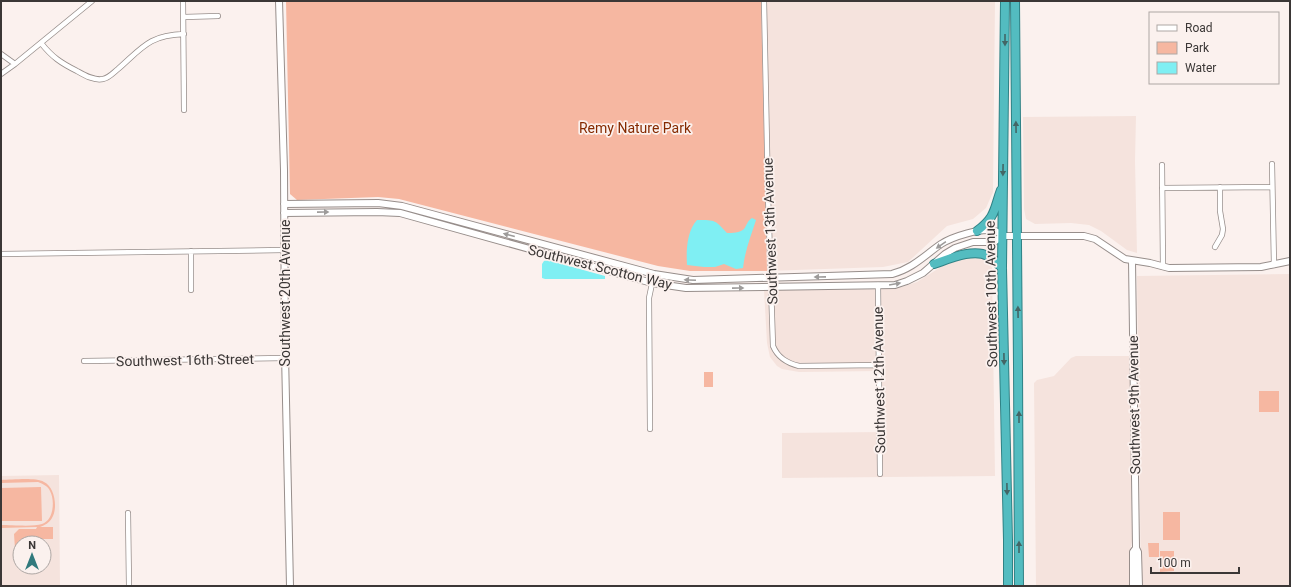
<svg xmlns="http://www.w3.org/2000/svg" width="1291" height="587" viewBox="0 0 1291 587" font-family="Roboto,sans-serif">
  <rect width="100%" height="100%" fill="#fbf1ee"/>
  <!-- built -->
  <path fill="#f5e3dd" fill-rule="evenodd" d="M 761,1 L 995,1 L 993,192 L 986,208 L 973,219 L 947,226 L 908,262 L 883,267 L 767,271 Z
    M 1136,116 L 1135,161 L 1137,253 L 1127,250 L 1101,231 L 1089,225 L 1071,223 L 1035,224 L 1026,219 L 1024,209 L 1023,117 Z
    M 970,256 L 979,257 L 987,260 L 990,262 L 992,268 L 995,476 L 782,478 L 782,433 L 882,432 L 880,371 L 799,372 L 782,369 L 777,366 L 770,357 L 767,343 L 764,290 L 889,289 L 902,287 L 917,282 L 944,265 L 952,261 Z
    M 1290,274 L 1290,586 L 1141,586 L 1137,276 Z
    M 1076,356 L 1130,356 L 1132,541 L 1129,556 L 1130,586 L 1036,586 L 1034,383 L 1037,380 L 1054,376 L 1071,358 Z
    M 59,475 L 60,586 L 1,586 L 1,476 ZM 20,543 L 44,543 L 44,567 L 20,567 Z"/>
  <!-- green -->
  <path fill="#f6b7a1" d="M 286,1 L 761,1 L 767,271 L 690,271 L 658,266 L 399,199 L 378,197 L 297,200 L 290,194 Z
    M 704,372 L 713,372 L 713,387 L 704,387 Z
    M 1259,391 L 1279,391 L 1279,412 L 1259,412 Z
    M 1,480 C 12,480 35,477 44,482 C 55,487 58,508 52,518 C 49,523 45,525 40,527 L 53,527 L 53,539 L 35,539 L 34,543 L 20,543 L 20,549 L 15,549 L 14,534 L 19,529 L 36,529 L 37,527 L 1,528 L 1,525 C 12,525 33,527 42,524 C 54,520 55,500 50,491 C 48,486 43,484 38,482 L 1,483 Z
    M 41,487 L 42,521 L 1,521 L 1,488 Z
    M 1163,512 L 1180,512 L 1180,540 L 1163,540 Z
    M 1148,543 L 1159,543 L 1159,557 L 1149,557 Z
    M 1160,551 L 1174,551 L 1174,571 L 1160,572 Z"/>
  <!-- water -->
  <path fill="#7feff3" d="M 752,218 L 756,220 C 751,236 745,250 743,268 L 736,269 L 724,264 L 715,267 L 704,267 L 687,265 C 686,250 687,231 697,220 C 716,220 715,220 727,233 C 732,233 740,233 744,229 C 747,225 747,221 752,218 Z
    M 547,260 L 605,276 L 605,279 L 545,279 L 542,278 L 542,264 L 544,261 Z"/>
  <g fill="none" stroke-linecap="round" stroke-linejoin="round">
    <!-- minor casing -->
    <g stroke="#978e8b" stroke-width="6">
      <path id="minor" d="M 183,1 L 184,110
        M 764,1 L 768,195 L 773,346 C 778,358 787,363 799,366 L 879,365
        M 184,17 L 218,16
        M 41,43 C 52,57 61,63 77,71 C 84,75 94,81 103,79 C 109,78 113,73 118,69 C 142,48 149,35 184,34
        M 1,54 L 15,64
        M 1,74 L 15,64 L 92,1
        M 1272,164 L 1274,265
        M 1162,165 L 1163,267
        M 1162,188 L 1272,187
        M 1215,247 L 1222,235 L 1223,229 L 1220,211 L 1220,187
        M 191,251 L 191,290
        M 1,254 L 284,250
        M 878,285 L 880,474
        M 84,361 L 285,358
        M 650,429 L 649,298 L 654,274
        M 128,513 L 129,586"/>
    </g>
    <!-- tertiary casing -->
    <g stroke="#978e8b" stroke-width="8">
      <path id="tertiary" d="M 279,1 L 284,170 L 285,354 L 290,586
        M 284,204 L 378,203 L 402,206 L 654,274 L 693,280 L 892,274 C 912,269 925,255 941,244 C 952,237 982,227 995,231 C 997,231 1000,234 1002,236
        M 284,213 L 377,212 L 400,213 L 652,283 L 686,288 L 895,285 L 907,281 L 923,273 L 945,254 L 955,248 L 973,242 L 994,242 L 1002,236 L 1084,236 L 1095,239 L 1125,259 L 1150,263 L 1169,268 L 1261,267 L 1290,261
        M 1132,261 L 1136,548 L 1138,552 L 1139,586
        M 1133,586 L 1133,552 L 1136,548"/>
    </g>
    <!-- trunk casing -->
    <g stroke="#2f8285" stroke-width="10">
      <path id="trunk" d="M 1005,1 L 1002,268 L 1008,540 L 1008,586
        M 1015,1 L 1018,365 L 1019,586
        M 977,231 C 996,217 994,209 1001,190
        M 934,264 C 949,259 973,248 988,256 C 994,259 998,264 1002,268"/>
    </g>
    <!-- minor -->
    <use href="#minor" stroke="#fff" stroke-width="4.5"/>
    <!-- tertiary -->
    <use href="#tertiary" stroke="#fff" stroke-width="6"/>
    <!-- trunk -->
    <use href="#trunk" stroke="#53bcc0" stroke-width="8"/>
  </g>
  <!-- one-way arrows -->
  <defs><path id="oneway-solid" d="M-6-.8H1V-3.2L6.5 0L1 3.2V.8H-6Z"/></defs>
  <g fill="#436666">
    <use href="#oneway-solid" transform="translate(1005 40) rotate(90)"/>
    <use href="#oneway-solid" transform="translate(1016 127) rotate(-91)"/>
    <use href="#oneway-solid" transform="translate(1003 170) rotate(91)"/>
    <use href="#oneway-solid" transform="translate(1018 312) rotate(-91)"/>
    <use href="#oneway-solid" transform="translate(1004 359) rotate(89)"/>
    <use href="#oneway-solid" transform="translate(1019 417) rotate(-90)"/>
    <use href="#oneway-solid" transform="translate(1007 489) rotate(89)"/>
    <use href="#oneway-solid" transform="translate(1019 547) rotate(-90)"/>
  </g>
  <g fill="#9d9b9a">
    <use href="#oneway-solid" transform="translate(323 212) rotate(-1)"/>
    <use href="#oneway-solid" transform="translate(509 235) rotate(-165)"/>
    <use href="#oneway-solid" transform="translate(941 245) rotate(145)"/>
    <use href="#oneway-solid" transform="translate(820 277) rotate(179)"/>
    <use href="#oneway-solid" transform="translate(690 280) rotate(-177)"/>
    <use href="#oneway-solid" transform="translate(895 284) rotate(-10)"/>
    <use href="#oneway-solid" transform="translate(738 288) rotate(-1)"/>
  </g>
  <g text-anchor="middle" stroke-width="3.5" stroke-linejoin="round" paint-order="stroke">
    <!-- park labels -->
    <g font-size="14" fill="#852a00" stroke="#fbf1ee">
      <text x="635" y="133">Remy Nature Park</text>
    </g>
    <!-- street labels -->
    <g font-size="14" fill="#3b3736" stroke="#fbf1ee">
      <text transform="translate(770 231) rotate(-92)" y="5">Southwest 13th Avenue</text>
      <text transform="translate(600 267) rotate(14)" y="5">Southwest Scotton Way</text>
      <text transform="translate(285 293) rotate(-90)" y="5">Southwest 20th Avenue</text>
      <text transform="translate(991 294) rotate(-91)" y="5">Southwest 10th Avenue</text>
      <text transform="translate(185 360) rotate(-1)" y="5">Southwest 16th Street</text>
      <text transform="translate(879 380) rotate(-91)" y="5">Southwest 12th Avenue</text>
      <text transform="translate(1134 405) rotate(-91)" y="5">Southwest 9th Avenue</text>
    </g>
  </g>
  <!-- border -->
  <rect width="1291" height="587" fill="none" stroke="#3b3736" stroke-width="4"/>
  <!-- legend -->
  <rect x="1149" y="12" width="130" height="72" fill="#fbf1ee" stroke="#aea7a4"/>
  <rect x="1157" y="25" width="20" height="6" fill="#ffffff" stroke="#aea7a4"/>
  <text x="1185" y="32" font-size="12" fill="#3b3736">Road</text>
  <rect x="1157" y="42" width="20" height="12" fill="#f6b7a1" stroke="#aea7a4"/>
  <text x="1185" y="52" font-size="12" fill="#3b3736">Park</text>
  <rect x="1157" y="62" width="20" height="12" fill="#7feff3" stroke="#aea7a4"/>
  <text x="1185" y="72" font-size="12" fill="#3b3736">Water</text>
  <!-- north arrow -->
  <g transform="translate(32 555)"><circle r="19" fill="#fbf1ee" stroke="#aea7a4"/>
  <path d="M0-3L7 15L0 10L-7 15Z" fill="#317a7d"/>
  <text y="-6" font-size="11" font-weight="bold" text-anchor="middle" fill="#3b3736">N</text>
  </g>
  <!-- scale -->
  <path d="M1151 567v6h88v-6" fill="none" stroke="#3b3736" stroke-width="2"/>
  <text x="1157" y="567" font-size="12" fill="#3b3736" stroke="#fbf1ee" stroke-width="3" paint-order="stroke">100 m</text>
</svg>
